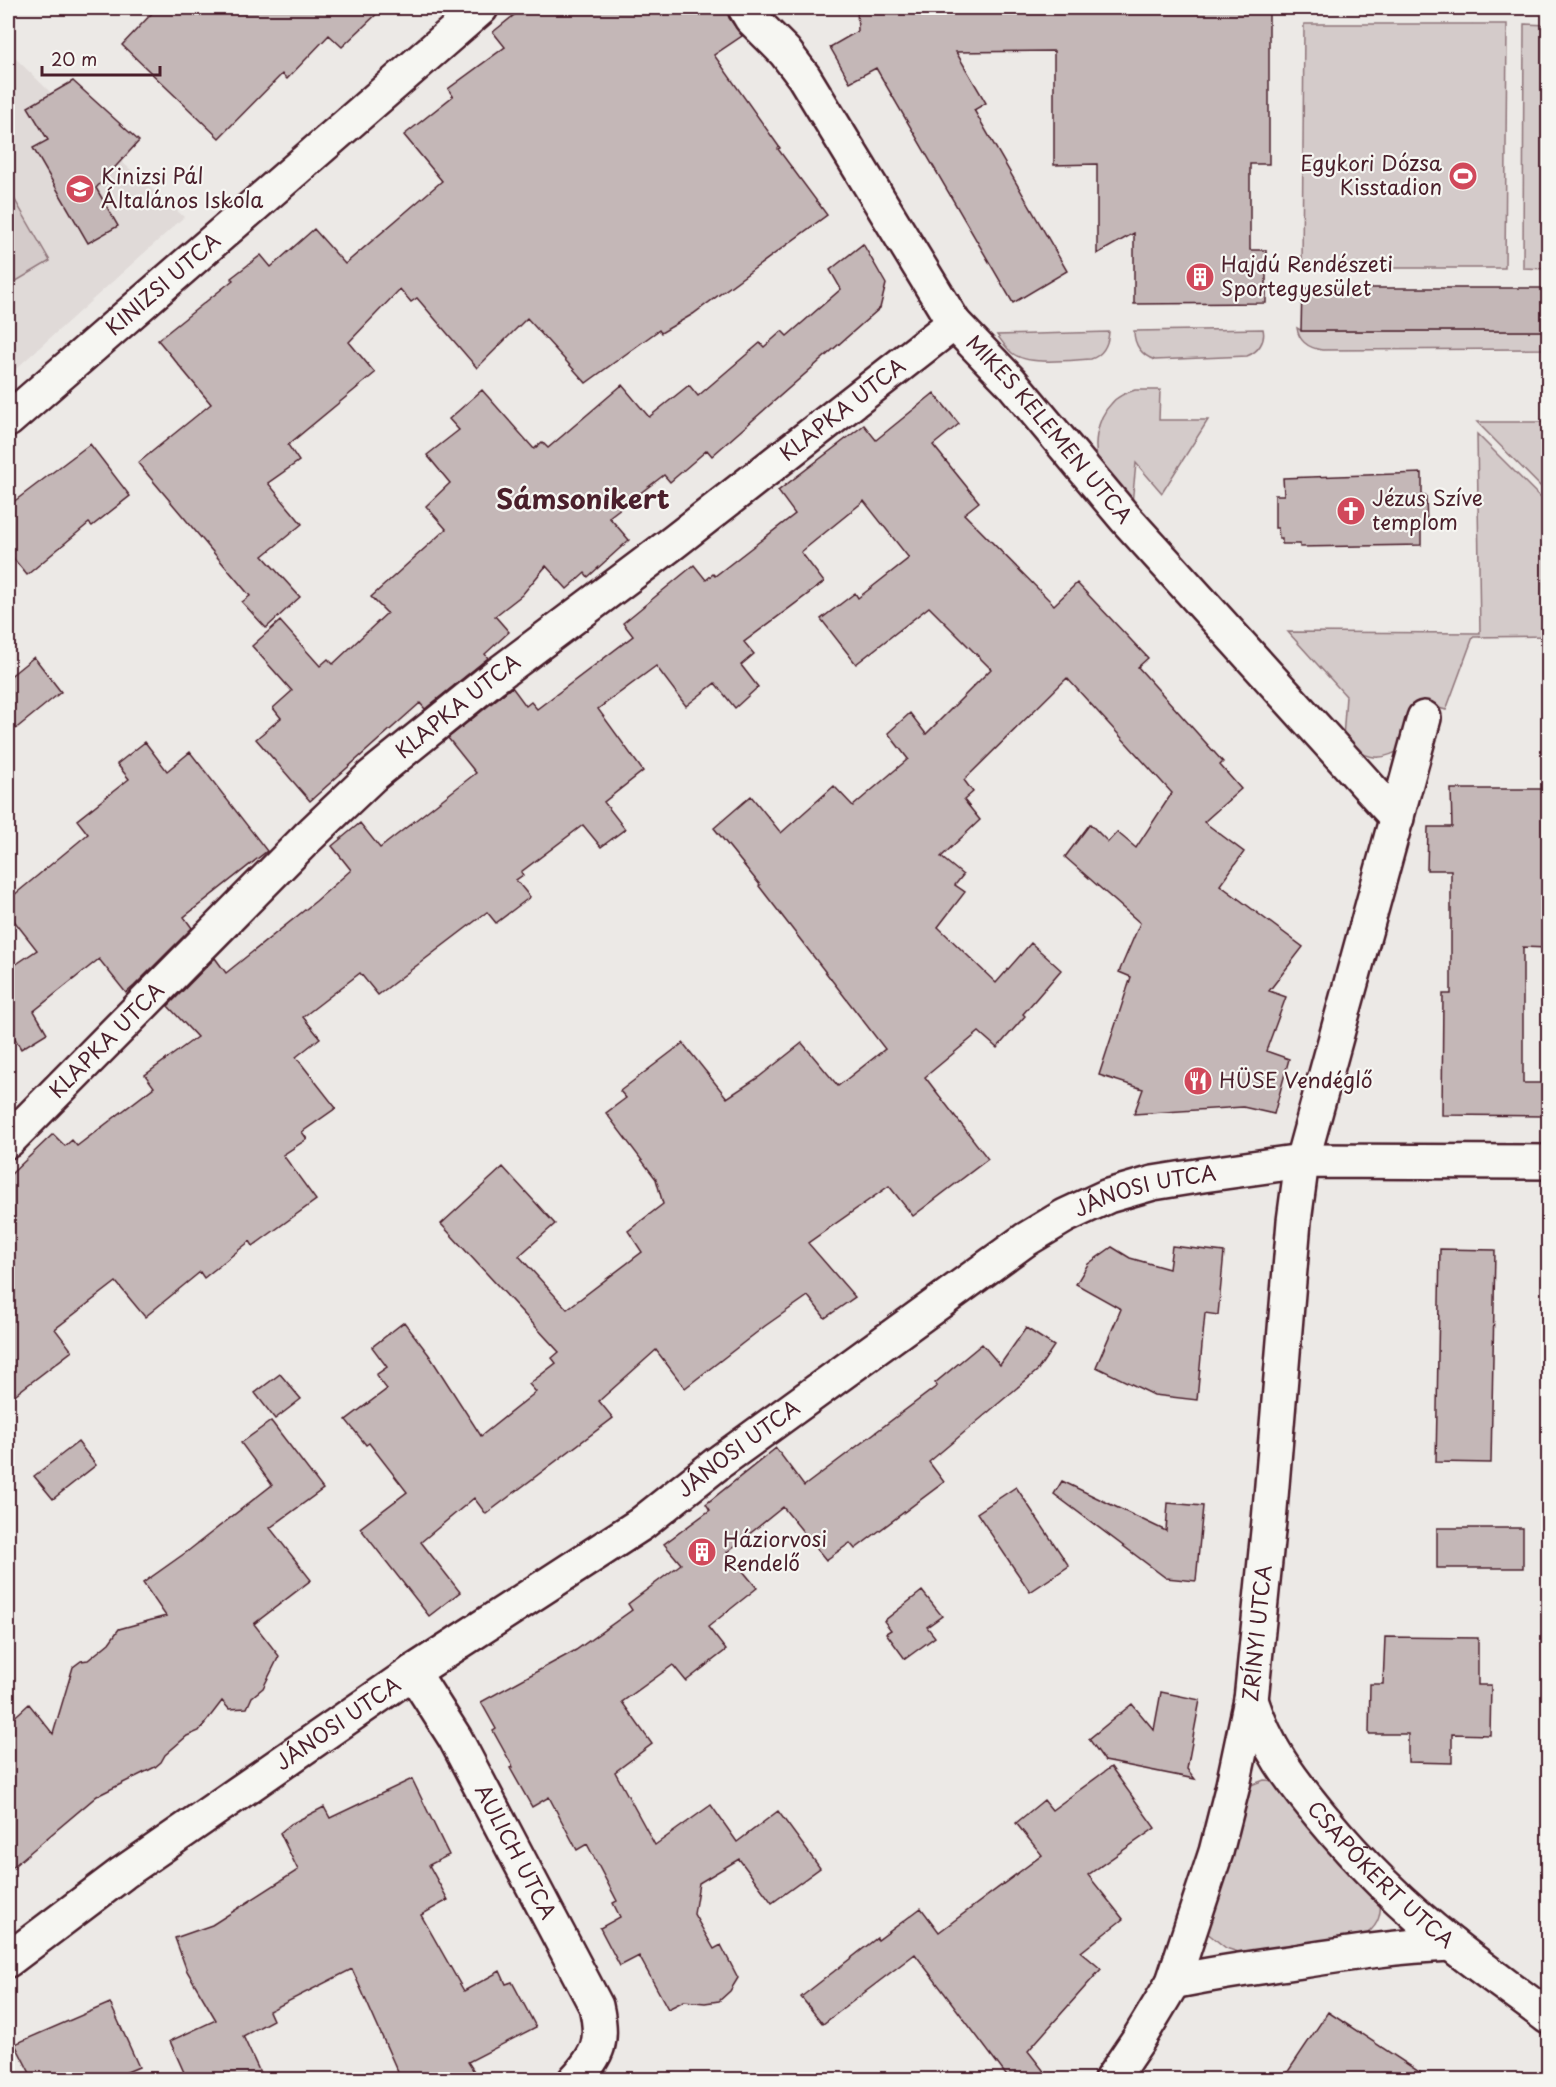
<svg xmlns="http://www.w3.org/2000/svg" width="1556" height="2087" viewBox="0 0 1556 2087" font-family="'Playpen Sans',sans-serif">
  <rect width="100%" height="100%" fill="#ece9e6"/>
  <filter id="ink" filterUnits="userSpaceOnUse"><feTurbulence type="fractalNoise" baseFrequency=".0167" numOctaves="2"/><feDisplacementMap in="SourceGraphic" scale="12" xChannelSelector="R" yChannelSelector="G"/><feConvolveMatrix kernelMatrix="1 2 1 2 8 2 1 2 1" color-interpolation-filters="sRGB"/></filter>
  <g filter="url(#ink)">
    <!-- built -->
    <path fill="#e0dad8" d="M 8,51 L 121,161 L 184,217 L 8,376 Z"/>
    <!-- green -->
    <path fill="#d4cbca" stroke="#8f757a" stroke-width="1.5" d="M 1304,24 L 1507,24 L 1505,268 L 1302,268 Z
      M 1524,24 L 1548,25 L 1548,269 L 1523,268 Z
      M 8,188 L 50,261 L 8,286 Z
      M 1297,328 L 1302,331 L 1548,331 L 1548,349 L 1322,350 C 1309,348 1299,342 1297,328 Z
      M 1263,329 C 1266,341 1258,352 1247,356 L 1155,360 C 1142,356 1134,345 1134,331 Z
      M 1109,332 C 1108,345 1103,355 1091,359 C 1071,360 1028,366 1012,353 C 1006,348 1001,340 997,335 Z
      M 1135,390 L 1160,390 L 1159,420 L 1208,420 L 1162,493 L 1136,463 L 1132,504 C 1122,492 1108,480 1101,467 C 1091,449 1097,418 1111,404 C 1117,396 1126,393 1135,390 Z
      M 1477,422 L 1548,422 L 1548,494 Z
      M 1477,434 L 1548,505 L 1548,636 L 1473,637 L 1446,710 L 1421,703 L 1403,748 C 1379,764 1362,758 1343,738 L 1346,696 L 1288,632 L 1480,633 Z
      M 1264,1780 L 1277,1781 L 1380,1899 C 1382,1917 1377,1928 1361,1938 L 1244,1954 L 1226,1948 L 1206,1932 L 1245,1790 L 1251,1785 Z"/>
    <!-- building -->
    <path fill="#c4b7b7" stroke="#4a1f2b" stroke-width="1.5" d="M 157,8 L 383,8 L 342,47 L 329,35 L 287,79 L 282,74 L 219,138 L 122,45 Z
      M 523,8 L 726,8 L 729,18 L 742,36 L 714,55 L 780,148 L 778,149 L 827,215 L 693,314 L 661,333 L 659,330 L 586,383 L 527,318 L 477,368 L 417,298 L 411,302 L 400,289 L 349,342 L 375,373 L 288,445 L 299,461 L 268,483 L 302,524 L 263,556 L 300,597 L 266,628 L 242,602 L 250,596 L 138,463 L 211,404 L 158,340 L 233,280 L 231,278 L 261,255 L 271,267 L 314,229 L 345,264 L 442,181 L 404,135 L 453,96 L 448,89 L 505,47 L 493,32 Z
      M 857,8 L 1269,8 L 1269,164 L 1250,164 L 1250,250 L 1266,250 L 1266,303 L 1134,304 L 1134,233 L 1097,254 L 1097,164 L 1054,165 L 1054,51 L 956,52 L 986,103 L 974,110 L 1067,271 L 1013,303 L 876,68 L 850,82 L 830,47 L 858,31 Z
      M 73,81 L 139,141 L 96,188 L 118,226 L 88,243 L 33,148 L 48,140 L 28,107 Z
      M 863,244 L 886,284 L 880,308 L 712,456 L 707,450 L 670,482 L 664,475 L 609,517 L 629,540 L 588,577 L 585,573 L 567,589 L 546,566 L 522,595 L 495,616 L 509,632 L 485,654 L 488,658 L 425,709 L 420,703 L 310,801 L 256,739 L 281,718 L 273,708 L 292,691 L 252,646 L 280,621 L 320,666 L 328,659 L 333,664 L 387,613 L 371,597 L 446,529 L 426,506 L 450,483 L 427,455 L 459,430 L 449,419 L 482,390 L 534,449 L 542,442 L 548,448 L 622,385 L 649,417 L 689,385 L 698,396 L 760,343 L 764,347 L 782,331 L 787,336 L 841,289 L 830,270 Z
      M 1302,288 L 1548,288 L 1548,331 L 1301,331 Z
      M 934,393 L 959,424 L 933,445 L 979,502 L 964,514 L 1054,605 L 1077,583 L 1148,658 L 1138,667 L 1223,762 L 1220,765 L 1241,789 L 1204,822 L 1244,852 L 1220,885 L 1303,947 L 1269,991 L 1286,997 L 1266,1051 L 1289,1059 L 1274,1114 L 1243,1107 L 1134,1114 L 1143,1089 L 1099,1075 L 1131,977 L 1119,972 L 1140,923 L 1065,857 L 1090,824 L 1108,842 L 1117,832 L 1136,848 L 1172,793 L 1067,678 L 964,780 L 973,792 L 964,800 L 980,820 L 941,857 L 963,875 L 955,885 L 965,892 L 938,927 L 996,983 L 1031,943 L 1061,970 L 1023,1014 L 1025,1016 L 997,1048 L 979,1032 L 925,1077 L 988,1159 L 913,1216 L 889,1186 L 808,1243 L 855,1297 L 825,1318 L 808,1296 L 765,1326 L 685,1388 L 656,1350 L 599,1401 L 613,1418 L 486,1514 L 474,1498 L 421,1542 L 460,1592 L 429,1616 L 360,1528 L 407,1492 L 369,1443 L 366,1445 L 346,1420 L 387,1389 L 376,1375 L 387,1367 L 372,1347 L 404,1322 L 429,1355 L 481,1436 L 536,1392 L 529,1384 L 556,1363 L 552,1358 L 559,1352 L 441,1224 L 503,1167 L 555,1224 L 519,1256 L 567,1309 L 642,1252 L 628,1231 L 663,1204 L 656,1179 L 606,1113 L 626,1098 L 620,1091 L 683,1043 L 727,1098 L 759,1077 L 802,1043 L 838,1086 L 885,1049 L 759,886 L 760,885 L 714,828 L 751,796 L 781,833 L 834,786 L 853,806 L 908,759 L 888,733 L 910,713 L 926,734 L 991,669 L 929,607 L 856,664 L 821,619 L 855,593 L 858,598 L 909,558 L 864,501 L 801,552 L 824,582 L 744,642 L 754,654 L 741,665 L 758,687 L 735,708 L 715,683 L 686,706 L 656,666 L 598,709 L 643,771 L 604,802 L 625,829 L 601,847 L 583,825 L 521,872 L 523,875 L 516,880 L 530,897 L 496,923 L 487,912 L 378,995 L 360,973 L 303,1017 L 320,1038 L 296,1057 L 336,1108 L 302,1132 L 307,1139 L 283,1155 L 316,1200 L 253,1246 L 250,1241 L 204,1278 L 200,1272 L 145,1317 L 116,1282 L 55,1329 L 72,1351 L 8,1400 L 8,1177 L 53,1134 L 65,1146 L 72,1140 L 77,1146 L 154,1087 L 145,1075 L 197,1037 L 168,1006 L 215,958 L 226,973 L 316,901 L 351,870 L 332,846 L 360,823 L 380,848 L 476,773 L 448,738 L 512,687 L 526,706 L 531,702 L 537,709 L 633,636 L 623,623 L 694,565 L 706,580 L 713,574 L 715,576 L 795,514 L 778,491 L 864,425 L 876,440 Z
      M 90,444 L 130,496 L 92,526 L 89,523 L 27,575 L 8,552 L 8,506 Z
      M 1422,473 L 1422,496 L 1426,496 L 1427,526 L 1421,526 L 1421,545 L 1300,547 L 1300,544 L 1282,544 L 1282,538 L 1279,538 L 1278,528 L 1275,528 L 1275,495 L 1284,495 L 1283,478 Z
      M 34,657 L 61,692 L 8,735 L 8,678 Z
      M 145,742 L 167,771 L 190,752 L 267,851 L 184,917 L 192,928 L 134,986 L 126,993 L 99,959 L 34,1011 L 47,1033 L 21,1049 L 10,1030 L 8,1032 L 8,967 L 9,969 L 37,950 L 8,913 L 8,900 L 88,834 L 77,820 L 129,779 L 117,764 Z
      M 1451,789 L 1548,789 L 1548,948 L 1523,947 L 1523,1083 L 1548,1083 L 1548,1116 L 1442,1115 L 1443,994 L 1451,994 L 1451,870 L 1427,870 L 1428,827 L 1452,827 Z
      M 1172,1246 L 1224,1252 L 1218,1315 L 1205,1313 L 1197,1400 L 1154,1395 L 1096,1367 L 1121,1309 L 1076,1284 L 1088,1264 L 1112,1247 L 1130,1258 L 1169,1269 Z
      M 1440,1249 L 1495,1250 L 1491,1463 L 1436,1462 Z
      M 1026,1328 L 1054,1346 L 1037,1371 L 929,1462 L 944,1482 L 855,1549 L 850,1543 L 826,1560 L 783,1507 L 727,1552 L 757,1588 L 708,1627 L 726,1650 L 686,1681 L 673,1665 L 622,1702 L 652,1744 L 615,1772 L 655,1845 L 711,1805 L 737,1842 L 778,1811 L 820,1868 L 772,1903 L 739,1859 L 699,1883 L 694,1914 L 714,1949 L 721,1945 L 738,1978 L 730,1991 L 719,2001 L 705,2003 L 684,2001 L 668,2009 L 639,1956 L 620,1966 L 600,1928 L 620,1917 L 613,1903 L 617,1901 L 587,1844 L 577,1850 L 549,1797 L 532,1807 L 510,1768 L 513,1767 L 493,1731 L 496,1729 L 481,1702 L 576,1650 L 632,1610 L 628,1604 L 681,1564 L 664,1544 L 710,1510 L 706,1504 L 776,1448 L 804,1486 L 937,1386 L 935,1383 L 982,1344 L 1000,1365 Z
      M 280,1374 L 301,1399 L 275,1419 L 255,1393 Z
      M 271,1421 L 323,1489 L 270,1528 L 311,1580 L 254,1624 L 279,1656 L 263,1688 L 252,1697 L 247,1708 L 229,1709 L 222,1701 L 199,1731 L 187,1736 L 165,1755 L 161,1762 L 155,1767 L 97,1796 L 8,1871 L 8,1723 L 29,1704 L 53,1734 L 73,1667 L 81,1661 L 88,1660 L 109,1643 L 119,1629 L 166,1616 L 143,1583 L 188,1551 L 272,1485 L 241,1443 Z
      M 78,1442 L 96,1465 L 53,1499 L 34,1476 Z
      M 1062,1481 L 1166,1531 L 1168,1503 L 1203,1506 L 1196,1581 L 1166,1578 L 1054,1494 Z
      M 1016,1487 L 1069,1566 L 1030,1592 L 977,1513 Z
      M 1437,1528 L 1523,1528 L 1523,1568 L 1437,1568 Z
      M 922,1591 L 942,1616 L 927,1627 L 935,1637 L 905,1659 L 886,1633 L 891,1630 L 884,1621 Z
      M 1385,1637 L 1478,1638 L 1478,1685 L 1491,1685 L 1490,1735 L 1452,1734 L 1452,1763 L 1408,1762 L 1408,1734 L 1369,1734 L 1370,1684 L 1383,1684 Z
      M 1161,1692 L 1200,1700 L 1187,1769 L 1195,1779 L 1105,1761 L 1089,1739 L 1132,1704 L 1154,1730 Z
      M 1111,1767 L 1155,1828 L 1088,1875 L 1123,1919 L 1081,1952 L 1101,1969 L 1028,2051 L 1050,2079 L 1009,2079 L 915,1954 L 823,2024 L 801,1997 L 877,1938 L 878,1940 L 921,1908 L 939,1932 L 1042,1855 L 1016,1823 L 1044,1800 L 1052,1810 Z
      M 412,1779 L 449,1855 L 429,1865 L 448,1900 L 421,1915 L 464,1991 L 500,1971 L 506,1984 L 512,1982 L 536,2027 L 468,2062 L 479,2079 L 401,2079 L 352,1969 L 269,2011 L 273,2020 L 243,2036 L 263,2079 L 187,2079 L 170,2041 L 216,2020 L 187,1971 L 175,1938 L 212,1925 L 298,1870 L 280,1833 L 291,1824 L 324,1807 L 330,1818 Z
      M 110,2003 L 139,2067 L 110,2079 L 33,2079 L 15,2044 Z
      M 1328,2012 L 1430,2079 L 1283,2079 Z"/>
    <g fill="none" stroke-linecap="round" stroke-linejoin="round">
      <!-- minor casing -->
      <g stroke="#4a1f2b" stroke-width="38">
        <g id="minor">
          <path id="s1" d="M 745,8 L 751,18 L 785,52 L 804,77 L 954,323 L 1011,382 L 1125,518 L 1397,818"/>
          <path id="s2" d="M 8,420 L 481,8"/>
          <path id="s3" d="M 8,1141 L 307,838 L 372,776 L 493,678 L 674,542 L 954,323"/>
          <path id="s4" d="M 413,1672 L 455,1738 L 596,2006 C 604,2041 599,2054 575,2080"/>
          <path id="s5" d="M 1251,1700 C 1267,1748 1289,1777 1321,1816 C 1359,1862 1403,1906 1450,1943 C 1482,1969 1516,1992 1548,2017"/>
          <path id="s6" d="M 8,1960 L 123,1873 L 413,1672 L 641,1524 L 718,1463 L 1025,1240 L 1065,1216 L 1108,1196 L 1153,1183 L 1203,1175 L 1302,1161 L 1548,1162"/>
          <path d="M 1173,1982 C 1213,1973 1254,1968 1295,1962 C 1347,1954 1398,1946 1451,1944"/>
          <path id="s7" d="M 1111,2080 L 1138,2040 L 1173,1982 L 1216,1852 L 1233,1785 L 1251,1700 L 1269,1521 L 1294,1221 L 1302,1161 L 1424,718"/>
        </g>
      </g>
      <!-- minor -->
      <use href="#minor" stroke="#f6f6f2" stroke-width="33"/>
    </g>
  </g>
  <!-- icons -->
  <defs>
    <g id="stadium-disc" transform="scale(1.5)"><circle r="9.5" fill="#d1495b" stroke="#f6f6f2"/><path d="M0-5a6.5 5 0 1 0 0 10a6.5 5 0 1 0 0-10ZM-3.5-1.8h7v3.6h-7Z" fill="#fff"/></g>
    <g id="school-disc" transform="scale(1.5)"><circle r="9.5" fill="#d1495b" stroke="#f6f6f2"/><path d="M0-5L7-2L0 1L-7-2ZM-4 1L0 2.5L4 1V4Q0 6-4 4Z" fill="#fff"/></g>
    <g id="building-disc" transform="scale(1.5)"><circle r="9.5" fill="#d1495b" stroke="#f6f6f2"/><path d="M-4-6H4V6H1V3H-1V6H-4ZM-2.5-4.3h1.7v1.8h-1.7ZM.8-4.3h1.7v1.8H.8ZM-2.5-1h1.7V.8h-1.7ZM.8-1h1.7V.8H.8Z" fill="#fff"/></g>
    <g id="church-disc" transform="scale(1.5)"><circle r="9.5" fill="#d1495b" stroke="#f6f6f2"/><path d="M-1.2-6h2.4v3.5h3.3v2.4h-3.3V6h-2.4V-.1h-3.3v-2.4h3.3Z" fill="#fff"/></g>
    <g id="restaurant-disc" transform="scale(1.5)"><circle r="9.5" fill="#d1495b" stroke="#f6f6f2"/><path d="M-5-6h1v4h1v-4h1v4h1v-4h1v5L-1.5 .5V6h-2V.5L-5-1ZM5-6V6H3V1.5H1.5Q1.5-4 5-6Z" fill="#fff"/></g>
  </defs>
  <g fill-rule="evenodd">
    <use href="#stadium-disc" x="1463" y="176"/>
    <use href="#school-disc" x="80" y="189"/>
    <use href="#building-disc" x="1200" y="277"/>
    <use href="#church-disc" x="1351" y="511"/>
    <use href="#restaurant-disc" x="1198" y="1081"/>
    <use href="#building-disc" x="702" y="1552"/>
  </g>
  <g text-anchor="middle" stroke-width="4.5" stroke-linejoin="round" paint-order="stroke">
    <!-- poi labels -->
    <g font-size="21" fill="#4a1f2b" stroke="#f6f6f2" text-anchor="start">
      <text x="1442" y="171" text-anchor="end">Egykori Dózsa<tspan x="1442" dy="24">Kisstadion</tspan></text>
      <text x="101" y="184">Kinizsi Pál<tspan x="101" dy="24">Általános Iskola</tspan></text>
      <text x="1221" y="272">Hajdú Rendészeti<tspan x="1221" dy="24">Sportegyesület</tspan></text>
      <text x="1372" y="506">Jézus Szíve<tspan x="1372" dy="24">templom</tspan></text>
      <text x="1219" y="1088">HÜSE Vendéglő</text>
      <text x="723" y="1547">Háziorvosi<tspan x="723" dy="24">Rendelő</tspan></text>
    </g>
    <!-- street labels -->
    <g font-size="21" fill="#4a1f2b" stroke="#f6f6f2">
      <text dy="7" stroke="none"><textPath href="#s2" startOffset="206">KINIZSI UTCA</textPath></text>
      <text dy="7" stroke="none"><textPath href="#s3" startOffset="1112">KLAPKA UTCA</textPath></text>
      <text dy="7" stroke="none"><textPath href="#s1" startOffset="522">MIKES KELEMEN UTCA</textPath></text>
      <text dy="7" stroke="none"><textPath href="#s3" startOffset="626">KLAPKA UTCA</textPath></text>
      <text dy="7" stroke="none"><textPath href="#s3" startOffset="141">KLAPKA UTCA</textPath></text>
      <text dy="7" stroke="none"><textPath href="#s6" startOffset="1378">JÁNOSI UTCA</textPath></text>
      <text dy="7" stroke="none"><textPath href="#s6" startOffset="892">JÁNOSI UTCA</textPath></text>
      <text dy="7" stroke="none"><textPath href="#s7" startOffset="476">ZRÍNYI UTCA</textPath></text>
      <text dy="7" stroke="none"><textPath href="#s6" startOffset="406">JÁNOSI UTCA</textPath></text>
      <text dy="7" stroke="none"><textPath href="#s4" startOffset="207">AULICH UTCA</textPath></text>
      <text dy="7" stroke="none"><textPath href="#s5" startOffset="220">CSAPÓKERT UTCA</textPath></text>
    </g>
    <!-- district labels -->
    <g font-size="27" font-weight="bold" fill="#4a1f2b" stroke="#f6f6f2">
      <text x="583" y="509">Sámsonikert</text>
    </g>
  </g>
  <!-- margin -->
  <rect width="1556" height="2087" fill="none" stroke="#f6f6f2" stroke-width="30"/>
  <rect x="15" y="15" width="1526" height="2057" fill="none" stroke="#4a1f2b" stroke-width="2" filter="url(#ink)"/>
  <!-- scale -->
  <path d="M42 66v9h118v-9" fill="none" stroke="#4a1f2b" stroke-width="3"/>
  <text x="51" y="66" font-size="18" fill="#4a1f2b" stroke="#f6f6f2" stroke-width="4.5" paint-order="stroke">20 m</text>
</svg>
